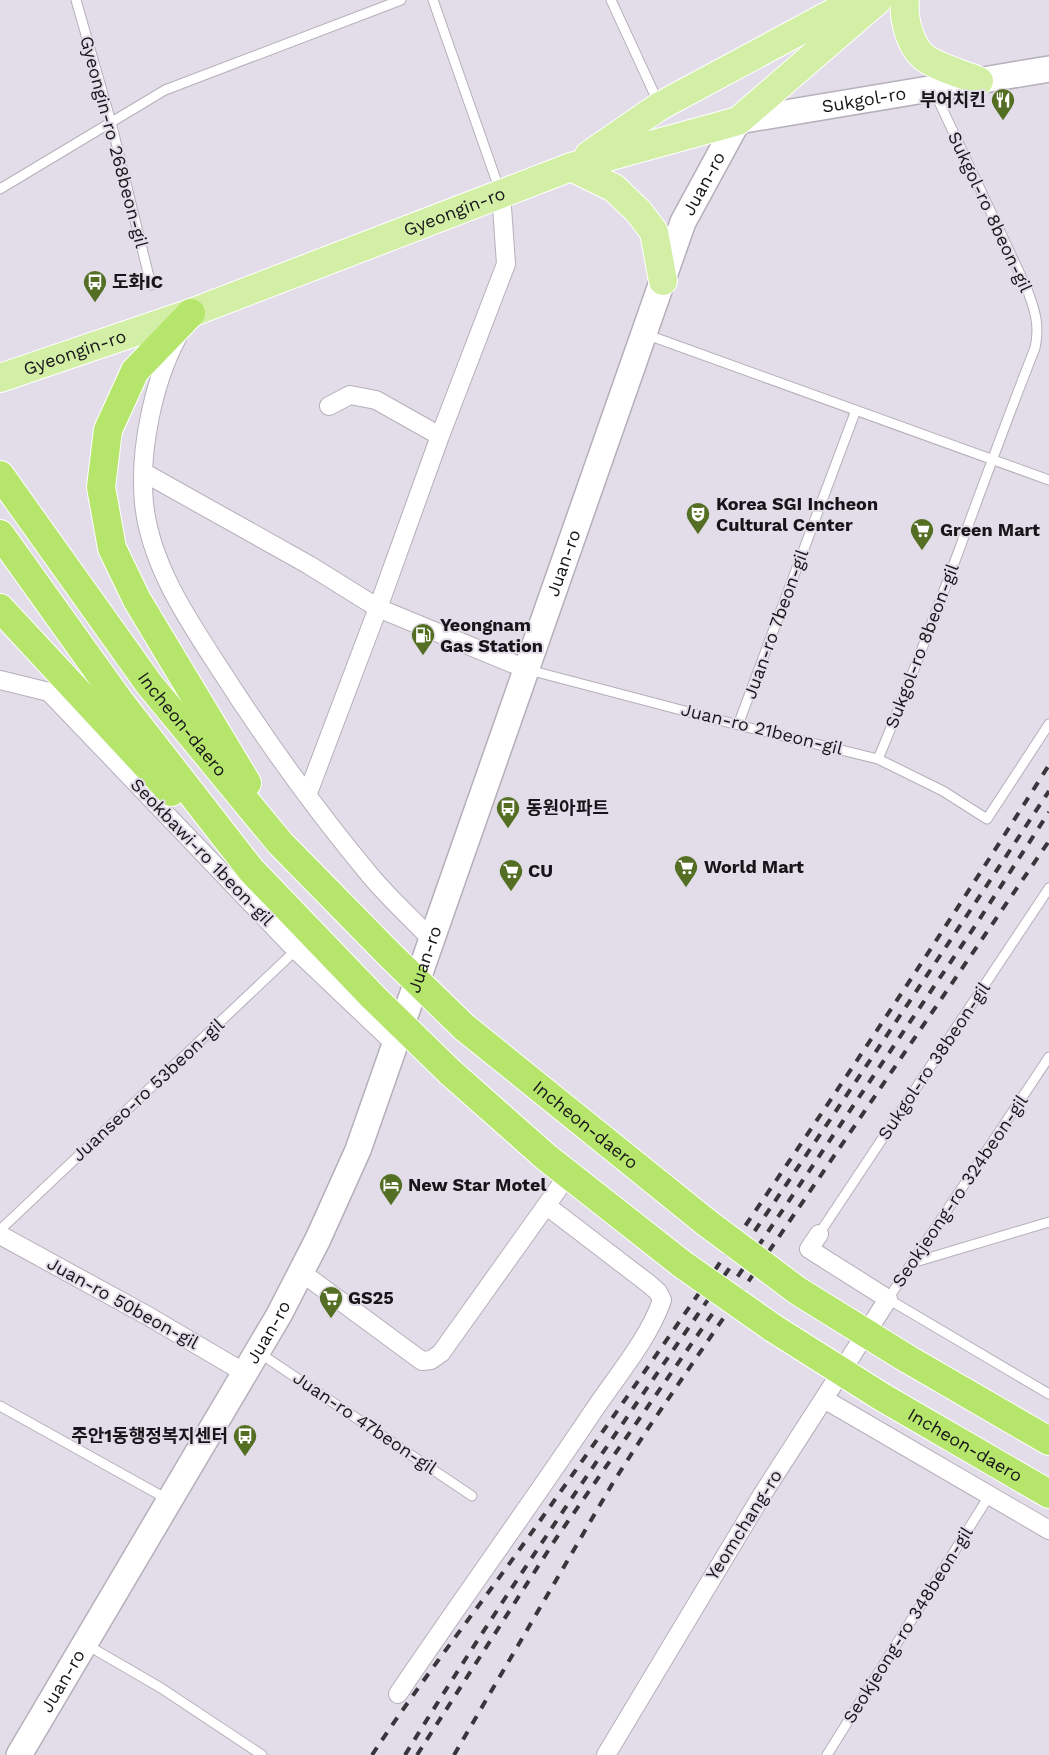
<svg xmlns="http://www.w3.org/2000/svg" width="1049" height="1755" viewBox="0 0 1049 1755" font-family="'Work Sans','Noto Sans KR',sans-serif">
  <rect width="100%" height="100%" fill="#e2dde9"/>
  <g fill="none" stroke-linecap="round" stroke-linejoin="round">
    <!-- lane casing -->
    <g stroke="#b5afbb" stroke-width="11">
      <path id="lane" d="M 76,0 L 111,122 L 151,285
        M 433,0 L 500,191
        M 611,0 L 659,104
        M 0,189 L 165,90 L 401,0
        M 645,334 L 1049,480
        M 529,670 L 738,725 L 878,759 L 943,791 L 987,819 L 1049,724
        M 738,725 L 856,410
        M 878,759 C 935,624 981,484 1035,348 C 1040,326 1035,310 1027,289 L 934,91
        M 1049,1057 L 888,1299 L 1049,1394
        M 0,1230 L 296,950
        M 819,1234 L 1049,888
        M 912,1263 L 1049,1222
        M 258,1352 L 472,1496
        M 0,1406 L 167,1499
        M 87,1645 L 161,1688 L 262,1755
        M 827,1755 L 989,1496"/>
    </g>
    <!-- street casing -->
    <g stroke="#b5afbb" stroke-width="20">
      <path id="street" d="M 177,338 C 153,383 139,451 144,503 C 150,563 186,617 218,666 C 264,738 315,809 369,874 C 388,897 411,918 432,940
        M 440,436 L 506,264 L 501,193
        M 143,472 L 309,565 L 378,608 L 526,669
        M 0,680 L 49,692 L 296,950 L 395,1044
        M 308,793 L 378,608 L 440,436 L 376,400 L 350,395 L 329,406
        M 0,1235 L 148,1316 L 245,1373
        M 301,1272 L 422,1361 L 431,1360 L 441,1353 L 568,1175
        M 824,1399 L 1049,1530
        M 398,1694 C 462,1599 529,1507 592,1413 C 615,1378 649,1339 662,1300 L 658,1292 L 649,1284 L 547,1206
        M 606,1755 L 762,1495 L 888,1299 L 809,1249 L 819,1234"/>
    </g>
    <!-- secondary casing -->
    <g stroke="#b5afbb" stroke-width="28">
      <g id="secondary">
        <path id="s1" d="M 19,1755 L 279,1315 L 318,1239 L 358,1150 L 683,222 L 738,121 L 1049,69"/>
      </g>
    </g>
    <!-- primary casing -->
    <g stroke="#fff" stroke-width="30">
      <g id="primary">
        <path d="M 905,0 C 903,19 910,49 928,60 C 943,69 962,74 979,81"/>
        <path d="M 589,155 L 660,106 L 857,0"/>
        <path d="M 571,167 L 614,188 L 639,212 L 654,232 L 663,281"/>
        <path id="s2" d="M 0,378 L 191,313 L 571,167 L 738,121 L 878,0"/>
      </g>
    </g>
    <!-- highway casing -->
    <g stroke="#fff" stroke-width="30">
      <g id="highway">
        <path d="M 191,313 L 135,371 L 108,430 L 101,487 L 112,548 L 137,600 L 247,783"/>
        <path id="s3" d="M 0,475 L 149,684 L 280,843 L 389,954"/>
        <path d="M 0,534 L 118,699 L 251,870 L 373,997"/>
        <path d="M 0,608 L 171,792"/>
        <path id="s4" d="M 464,1027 L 707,1223"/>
        <path d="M 450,1072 L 546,1157 L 682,1264"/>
        <path d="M 906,1358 L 1049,1441"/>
        <path id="s5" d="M 882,1397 L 1049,1494"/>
      </g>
    </g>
    <!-- lane -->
    <use href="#lane" stroke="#fff" stroke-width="9"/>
    <!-- street -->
    <use href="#street" stroke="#fff" stroke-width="18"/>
    <!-- secondary -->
    <use href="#secondary" stroke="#fff" stroke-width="25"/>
    <!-- primary -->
    <use href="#primary" stroke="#d3efa6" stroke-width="28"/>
    <!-- highway -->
    <use href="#highway" stroke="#b6e56b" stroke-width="28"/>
    <!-- rail -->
    <path stroke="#38353b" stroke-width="4" stroke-dasharray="9 9" stroke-linecap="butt" d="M 372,1755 C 424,1676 483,1602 537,1525 C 713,1276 886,1023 1049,765
      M 405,1755 C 500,1601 602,1453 705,1304 C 821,1134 936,963 1049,791
      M 417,1755 L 555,1540 L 715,1310 L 977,923 L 1049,812
      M 454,1755 L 614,1481 L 647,1430 L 1049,841"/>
    <!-- highway-bridge casing -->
    <g stroke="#fff" stroke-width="30" stroke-linecap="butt">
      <path id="highway-bridge" d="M 389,954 L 464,1027
        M 373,997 L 450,1072
        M 707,1223 L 798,1291 L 906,1358
        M 682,1264 L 773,1328 L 882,1397"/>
    </g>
    <!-- highway-bridge -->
    <use href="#highway-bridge" stroke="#b6e56b" stroke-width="28"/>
  </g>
  <!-- icons -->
  <defs>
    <g id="restaurant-pin" transform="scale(1.25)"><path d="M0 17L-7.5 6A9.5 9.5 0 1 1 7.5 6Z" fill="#546f23" stroke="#e2dde9"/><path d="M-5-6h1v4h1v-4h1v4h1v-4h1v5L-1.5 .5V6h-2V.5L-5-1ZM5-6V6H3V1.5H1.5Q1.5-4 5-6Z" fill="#fff"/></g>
    <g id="bus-pin" transform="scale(1.25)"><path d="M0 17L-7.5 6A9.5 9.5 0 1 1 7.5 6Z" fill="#546f23" stroke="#e2dde9"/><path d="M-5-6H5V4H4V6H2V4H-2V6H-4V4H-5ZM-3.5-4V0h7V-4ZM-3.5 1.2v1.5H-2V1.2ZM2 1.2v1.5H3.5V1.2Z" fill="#fff"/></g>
    <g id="theatre-pin" transform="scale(1.25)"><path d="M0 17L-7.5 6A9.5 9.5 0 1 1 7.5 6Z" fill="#546f23" stroke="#e2dde9"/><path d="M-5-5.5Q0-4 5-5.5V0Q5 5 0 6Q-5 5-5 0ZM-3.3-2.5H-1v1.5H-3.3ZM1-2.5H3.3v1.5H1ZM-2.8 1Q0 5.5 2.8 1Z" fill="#fff"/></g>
    <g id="supermarket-pin" transform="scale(1.25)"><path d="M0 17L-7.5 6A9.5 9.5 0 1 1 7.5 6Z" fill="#546f23" stroke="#e2dde9"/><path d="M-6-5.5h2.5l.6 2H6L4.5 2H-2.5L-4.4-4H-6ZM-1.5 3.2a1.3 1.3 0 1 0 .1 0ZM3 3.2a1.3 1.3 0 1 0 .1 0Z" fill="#fff"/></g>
    <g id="fuel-pin" transform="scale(1.25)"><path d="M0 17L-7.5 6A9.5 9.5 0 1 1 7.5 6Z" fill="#546f23" stroke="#e2dde9"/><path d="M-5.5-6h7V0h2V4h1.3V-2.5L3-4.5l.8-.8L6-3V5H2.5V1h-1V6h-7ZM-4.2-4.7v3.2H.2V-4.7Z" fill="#fff"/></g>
    <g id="hotel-pin" transform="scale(1.25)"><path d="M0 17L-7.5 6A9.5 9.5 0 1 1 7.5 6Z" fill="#546f23" stroke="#e2dde9"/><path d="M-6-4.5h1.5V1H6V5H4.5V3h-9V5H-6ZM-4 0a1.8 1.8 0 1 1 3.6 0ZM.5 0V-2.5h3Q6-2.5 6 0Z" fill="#fff"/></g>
  </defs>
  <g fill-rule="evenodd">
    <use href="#restaurant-pin" x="1003" y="100"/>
    <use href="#bus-pin" x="95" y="282"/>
    <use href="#theatre-pin" x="698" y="514"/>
    <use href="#supermarket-pin" x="922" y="530"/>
    <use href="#fuel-pin" x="423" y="635"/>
    <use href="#bus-pin" x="508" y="808"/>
    <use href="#supermarket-pin" x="686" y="867"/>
    <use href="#supermarket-pin" x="511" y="871"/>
    <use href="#hotel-pin" x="391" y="1185"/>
    <use href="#supermarket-pin" x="331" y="1298"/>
    <use href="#bus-pin" x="245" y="1436"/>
  </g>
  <g text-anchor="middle" stroke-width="4" stroke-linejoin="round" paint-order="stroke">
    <!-- street labels -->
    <g font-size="18" fill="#171519" stroke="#e2dde9">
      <text dy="6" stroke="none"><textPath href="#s1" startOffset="1920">Sukgol-ro</textPath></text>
      <text transform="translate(114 142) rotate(75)" y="6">Gyeongin-ro 268beon-gil</text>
      <text dy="6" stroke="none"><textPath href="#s1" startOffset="1721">Juan-ro</textPath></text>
      <text dy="6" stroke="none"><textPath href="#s2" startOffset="484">Gyeongin-ro</textPath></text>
      <text transform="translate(990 212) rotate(65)" y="6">Sukgol-ro 8beon-gil</text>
      <text dy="6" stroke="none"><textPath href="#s2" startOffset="79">Gyeongin-ro</textPath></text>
      <text dy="6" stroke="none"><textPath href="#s1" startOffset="1316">Juan-ro</textPath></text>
      <text transform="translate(776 624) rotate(-70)" y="6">Juan-ro 7beon-gil</text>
      <text transform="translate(922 646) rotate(-69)" y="6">Sukgol-ro 8beon-gil</text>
      <text dy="6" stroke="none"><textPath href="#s3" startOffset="309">Incheon-daero</textPath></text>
      <text transform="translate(762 729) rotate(14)" y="6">Juan-ro 21beon-gil</text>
      <text transform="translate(202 852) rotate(46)" y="6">Seokbawi-ro 1beon-gil</text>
      <text dy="6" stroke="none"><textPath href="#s1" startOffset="896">Juan-ro</textPath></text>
      <text transform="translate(934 1061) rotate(-56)" y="6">Sukgol-ro 38beon-gil</text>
      <text transform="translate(148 1090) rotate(-43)" y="6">Juanseo-ro 53beon-gil</text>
      <text dy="6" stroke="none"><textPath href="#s4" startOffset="156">Incheon-daero</textPath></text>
      <text transform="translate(960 1191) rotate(-56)" y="6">Seokjeong-ro 324beon-gil</text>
      <text transform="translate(123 1303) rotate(29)" y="6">Juan-ro 50beon-gil</text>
      <text dy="6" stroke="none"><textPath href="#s1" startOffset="491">Juan-ro</textPath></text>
      <text transform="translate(365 1423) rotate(34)" y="6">Juan-ro 47beon-gil</text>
      <text dy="6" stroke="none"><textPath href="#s5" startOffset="96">Incheon-daero</textPath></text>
      <text transform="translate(744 1525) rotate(-58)" y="6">Yeomchang-ro</text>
      <text transform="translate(908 1625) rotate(-58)" y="6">Seokjeong-ro 348beon-gil</text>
      <text dy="6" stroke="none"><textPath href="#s1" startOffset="86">Juan-ro</textPath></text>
    </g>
    <!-- poi labels -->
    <g font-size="18" font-weight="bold" fill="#171519" stroke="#e2dde9" text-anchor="start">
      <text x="986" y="106" text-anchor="end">부어치킨</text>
      <text x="112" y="288">도화IC</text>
      <text x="716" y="510">Korea SGI Incheon<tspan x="716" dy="21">Cultural Center</tspan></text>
      <text x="940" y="536">Green Mart</text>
      <text x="440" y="631">Yeongnam<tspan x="440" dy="21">Gas Station</tspan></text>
      <text x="526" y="814">동원아파트</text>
      <text x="704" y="873">World Mart</text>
      <text x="528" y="877">CU</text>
      <text x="408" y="1191">New Star Motel</text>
      <text x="348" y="1304">GS25</text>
      <text x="228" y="1442" text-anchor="end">주안1동행정복지센터</text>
    </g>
  </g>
</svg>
